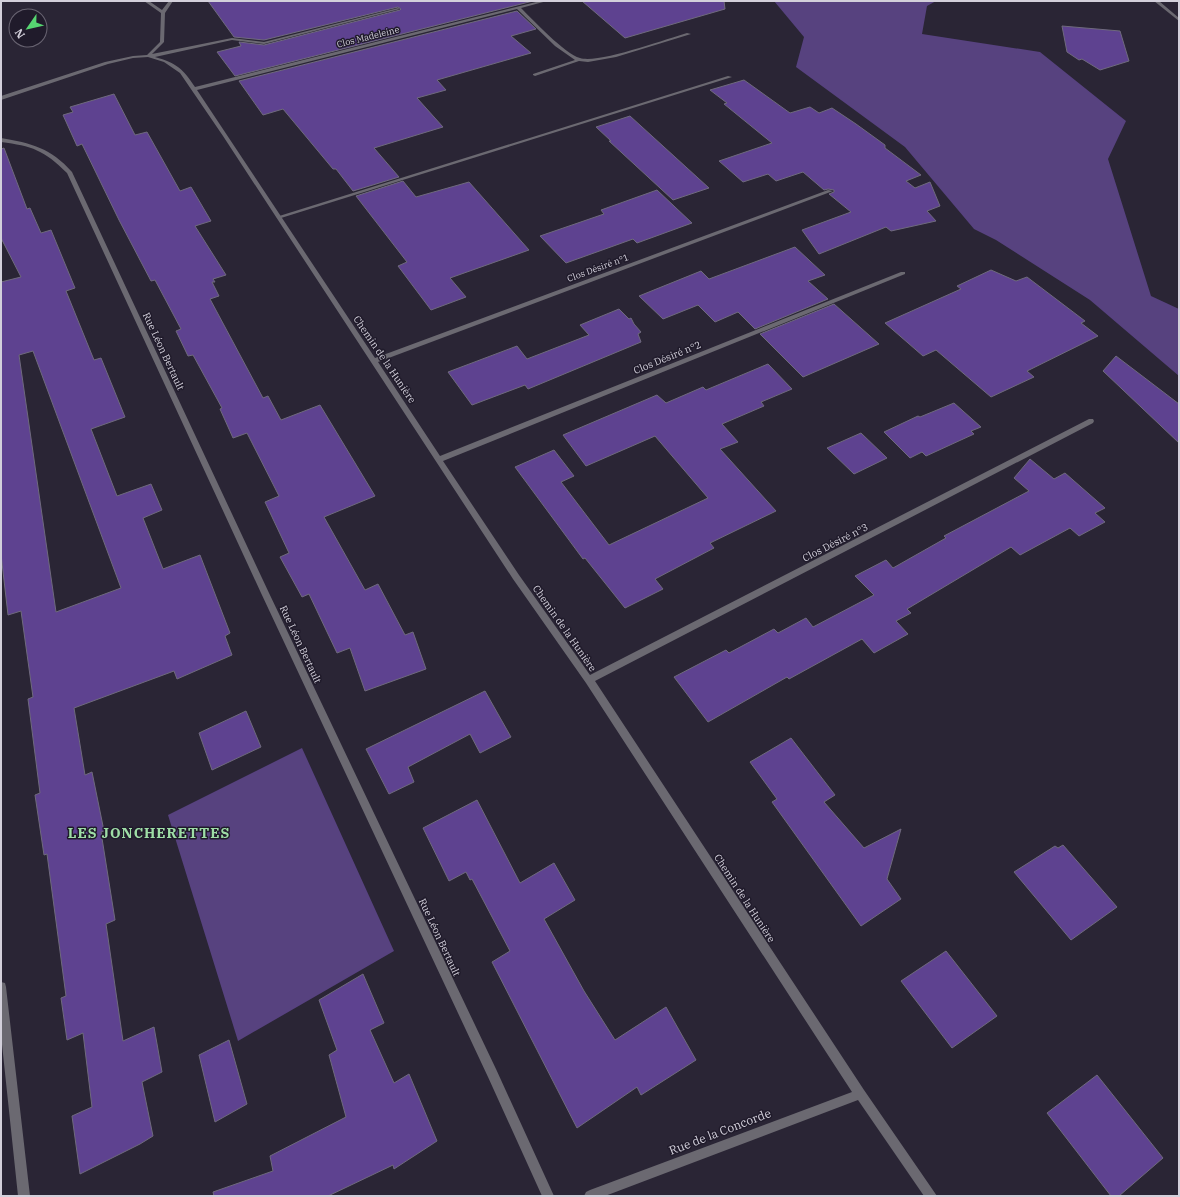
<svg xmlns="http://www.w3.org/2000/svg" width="1180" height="1197" viewBox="0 0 1180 1197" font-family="'IBM Plex Serif',serif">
  <rect width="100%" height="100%" fill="#2a2535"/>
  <!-- green -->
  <path fill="#57427f" d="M 774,1 L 936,1 L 927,6 L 922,34 L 1040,52 L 1126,121 L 1108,159 L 1151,296 L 1179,309 L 1179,376 L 1090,300 L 996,240 L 974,229 L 905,147 L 796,67 L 804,37 Z
    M 302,748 L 394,951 L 238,1041 L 168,815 Z"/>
  <!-- building -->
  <path fill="#5e4290" stroke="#6f6a7d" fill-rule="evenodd" d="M 208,1 L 533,1 L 235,76 L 217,52 L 241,46 L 239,42 L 264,45 L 400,10 L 401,9 L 398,7 L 264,40 L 234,37 Z
    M 582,1 L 724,1 L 725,9 L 625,38 Z
    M 517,11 L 536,29 L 511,36 L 531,53 L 437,80 L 446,90 L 417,98 L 443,127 L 374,148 L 399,177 L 353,191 L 336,169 L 333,169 L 283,109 L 263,115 L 239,81 Z
    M 1062,26 L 1120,31 L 1129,61 L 1100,70 L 1082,59 L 1079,60 L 1067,52 Z
    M 744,80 L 790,113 L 810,107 L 819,113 L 832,108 L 856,124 L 885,145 L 885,148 L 921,175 L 906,181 L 915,188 L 930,182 L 940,206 L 927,211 L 936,221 L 891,231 L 886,227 L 819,254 L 802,230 L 851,212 L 829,194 L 834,192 L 834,190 L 828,189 L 824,190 L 803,172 L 776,181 L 768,174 L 743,182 L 719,161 L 772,143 L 724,104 L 727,103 L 710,90 Z
    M 114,94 L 135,135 L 147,132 L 180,191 L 191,187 L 211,221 L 195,226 L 226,275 L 213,279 L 215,282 L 212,282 L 219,296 L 210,299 L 263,398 L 268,396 L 281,420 L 320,405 L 375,496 L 324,517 L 365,590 L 378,584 L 405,635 L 413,632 L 426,669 L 365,691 L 350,648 L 337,653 L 309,594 L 302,597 L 280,557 L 289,553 L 265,502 L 279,496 L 247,433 L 233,438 L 220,409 L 222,408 L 193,355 L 188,356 L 176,331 L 181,329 L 155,280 L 151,281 L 119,220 L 82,144 L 77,146 L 63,115 L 73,112 L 70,107 Z
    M 630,116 L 709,188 L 673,200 L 609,141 L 611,141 L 596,127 Z
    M 4,148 L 27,209 L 30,208 L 41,233 L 51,230 L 75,288 L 66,291 L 94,360 L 101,358 L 125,417 L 91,429 L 117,496 L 151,484 L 162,510 L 143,518 L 163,569 L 200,555 L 230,633 L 225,636 L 232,655 L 177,679 L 174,671 L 74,708 L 85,775 L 92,772 L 104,831 L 101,832 L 115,920 L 106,924 L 123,1041 L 154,1027 L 162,1072 L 142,1082 L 153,1136 L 140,1144 L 80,1174 L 72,1116 L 92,1107 L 83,1033 L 67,1040 L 61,998 L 66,996 L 47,854 L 44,855 L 35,795 L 40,793 L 28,699 L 33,697 L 21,611 L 8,615 L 1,554 L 1,282 L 21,277 L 1,238 L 1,149 ZM 33,351 L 121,588 L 56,612 L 19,355 Z
    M 403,181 L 416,197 L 469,182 L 529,250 L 450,278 L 466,297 L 431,310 L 398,266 L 407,262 L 356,196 Z
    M 657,190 L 692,223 L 637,243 L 633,239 L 566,263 L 540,236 L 604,214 L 601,210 Z
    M 795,247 L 825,275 L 808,281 L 828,299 L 755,329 L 738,312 L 715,322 L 698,305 L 663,319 L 639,296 L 701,271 L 709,279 Z
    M 991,270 L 1016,281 L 1027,277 L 1085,321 L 1081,323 L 1098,336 L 1027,371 L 1034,377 L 991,397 L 936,350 L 923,356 L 885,323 L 961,289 L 957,286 Z
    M 834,304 L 879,344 L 803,377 L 760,334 Z
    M 619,309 L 629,319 L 631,318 L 634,324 L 641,332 L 638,334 L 641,342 L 528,389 L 525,385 L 472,405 L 448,372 L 517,346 L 527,359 L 589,335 L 580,325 Z
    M 1116,356 L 1179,404 L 1179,443 L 1103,371 Z
    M 768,364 L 792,389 L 761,402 L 764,406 L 722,424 L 738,442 L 720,449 L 776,511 L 710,543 L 714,548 L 655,579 L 663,589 L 625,608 L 585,558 L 583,559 L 515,467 L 554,450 L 574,476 L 561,482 L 609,545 L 708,498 L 655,436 L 586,466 L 563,435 L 657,395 L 666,403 L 703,387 L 706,390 Z
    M 954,403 L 981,427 L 971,431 L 974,434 L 926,456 L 922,452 L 910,458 L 884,432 L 918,416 L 920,417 Z
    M 861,433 L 887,458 L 854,474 L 827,448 Z
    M 1030,459 L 1054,479 L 1065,473 L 1105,508 L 1095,513 L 1105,522 L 1079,536 L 1070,528 L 1020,555 L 1011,547 L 907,609 L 911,613 L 896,621 L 908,634 L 874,653 L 862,639 L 789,679 L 787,677 L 708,722 L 674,677 L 726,650 L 729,653 L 774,629 L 778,633 L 806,618 L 813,627 L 874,595 L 855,576 L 886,560 L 893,568 L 946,538 L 944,536 L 1029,491 L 1014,478 Z
    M 485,691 L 511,737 L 480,753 L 470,734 L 408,767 L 414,782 L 389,794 L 366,749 Z
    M 246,711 L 261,747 L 212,770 L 199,733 Z
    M 791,738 L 835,795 L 824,802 L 864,848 L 901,829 L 887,879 L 901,899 L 861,926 L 772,802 L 777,799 L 750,762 Z
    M 477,800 L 520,883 L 554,863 L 575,900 L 544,919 L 584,991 L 615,1040 L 666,1007 L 696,1060 L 641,1095 L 637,1087 L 577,1128 L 492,962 L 510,951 L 472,879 L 470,880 L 466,872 L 449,881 L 423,828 Z
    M 1063,845 L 1117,907 L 1071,940 L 1014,872 L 1055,846 L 1058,848 Z
    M 946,951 L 997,1016 L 952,1048 L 901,981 Z
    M 363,974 L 384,1023 L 370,1030 L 394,1083 L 409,1074 L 437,1141 L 394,1169 L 393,1165 L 328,1196 L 214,1196 L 213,1192 L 273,1171 L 270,1156 L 346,1117 L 329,1055 L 337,1050 L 319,1000 Z
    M 229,1040 L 247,1104 L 215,1122 L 199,1055 Z
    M 1097,1075 L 1163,1158 L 1119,1196 L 1111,1196 L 1047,1113 Z"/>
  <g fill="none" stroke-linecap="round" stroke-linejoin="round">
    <!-- service -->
    <path fill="#6b6971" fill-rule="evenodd" d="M 728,76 L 732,77 L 281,218 L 276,217 Z"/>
    <!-- minor -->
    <path fill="#6b6971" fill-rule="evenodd" d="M 144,1 L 149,1 L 162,10 L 169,1 L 173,1 L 165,13 L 164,42 L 152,54 L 232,38 L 264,42 L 398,8 L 400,9 L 264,44 L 232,40 L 155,57 C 177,63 183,69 195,87 L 540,1 L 547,1 L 521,8 C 533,20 565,54 580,58 C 598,64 666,39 687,33 L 691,34 L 616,57 L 588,62 L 579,61 L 535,76 L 533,75 L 533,74 L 575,60 L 555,46 L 517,9 L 197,90 L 375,358 L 828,190 L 833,191 L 378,362 L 440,456 L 901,272 L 905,272 L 905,274 L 443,461 L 519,575 L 590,675 L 1089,419 L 1093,419 L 1094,421 L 1093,423 L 595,681 L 864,1090 L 937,1196 L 924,1196 L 858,1100 L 605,1196 L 584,1196 L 586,1192 L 590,1190 L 852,1092 L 586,683 L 513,579 L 223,136 L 180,73 L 164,62 L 148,57 L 133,58 L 108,64 L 1,100 L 1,96 L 105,62 L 133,56 L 147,55 L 160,42 L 161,13 Z
      M 1154,1 L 1159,1 L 1179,18 L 1179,21 Z
      M 1,138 C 31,143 51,148 72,172 L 269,593 L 496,1069 L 554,1196 L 542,1196 L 488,1077 L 261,593 L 67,173 C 44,150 32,146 1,142 Z
      M 1,982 L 5,983 L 6,987 L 30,1196 L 18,1196 L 1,1035 Z"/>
  </g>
  <g text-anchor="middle" stroke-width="3" stroke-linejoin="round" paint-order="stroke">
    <!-- far-street labels -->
    <g font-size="9" fill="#d3d0db" stroke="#201b2b">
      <text transform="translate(368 37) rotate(-14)" y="3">Clos Madeleine</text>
      <text transform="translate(598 268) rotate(-20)" y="3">Clos Désiré n°1</text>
    </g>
    <!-- street labels -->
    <g font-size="10" fill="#d3d0db" stroke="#201b2b">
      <text transform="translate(164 351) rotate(65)" y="4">Rue Léon Bertault</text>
      <text transform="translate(667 357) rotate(-22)" y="4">Clos Désiré n°2</text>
      <text transform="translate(385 359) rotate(56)" y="4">Chemin de la Hunière</text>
      <text transform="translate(835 542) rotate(-27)" y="4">Clos Désiré n°3</text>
      <text transform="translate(565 628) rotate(55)" y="4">Chemin de la Hunière</text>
      <text transform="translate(301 644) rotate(65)" y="4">Rue Léon Bertault</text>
      <text transform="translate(745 898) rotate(57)" y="4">Chemin de la Hunière</text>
      <text transform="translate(440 937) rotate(65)" y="4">Rue Léon Bertault</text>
    </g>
    <!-- near-street labels -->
    <g font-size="12" fill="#d3d0db" stroke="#201b2b">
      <text transform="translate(720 1132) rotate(-21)" y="4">Rue de la Concorde</text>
    </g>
    <!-- district labels -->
    <g font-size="14" font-weight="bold" letter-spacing="1" fill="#9edda6" stroke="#201b2b">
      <text x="149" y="838">LES JONCHERETTES</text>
    </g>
  </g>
  <!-- border -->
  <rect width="1180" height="1197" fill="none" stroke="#d3d0db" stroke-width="4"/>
  <!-- north arrow -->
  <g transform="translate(28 28) rotate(236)"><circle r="19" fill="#201b2b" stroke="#686371"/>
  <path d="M0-3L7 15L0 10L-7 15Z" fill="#56d671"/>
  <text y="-6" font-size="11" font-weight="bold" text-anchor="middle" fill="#d3d0db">N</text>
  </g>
</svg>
